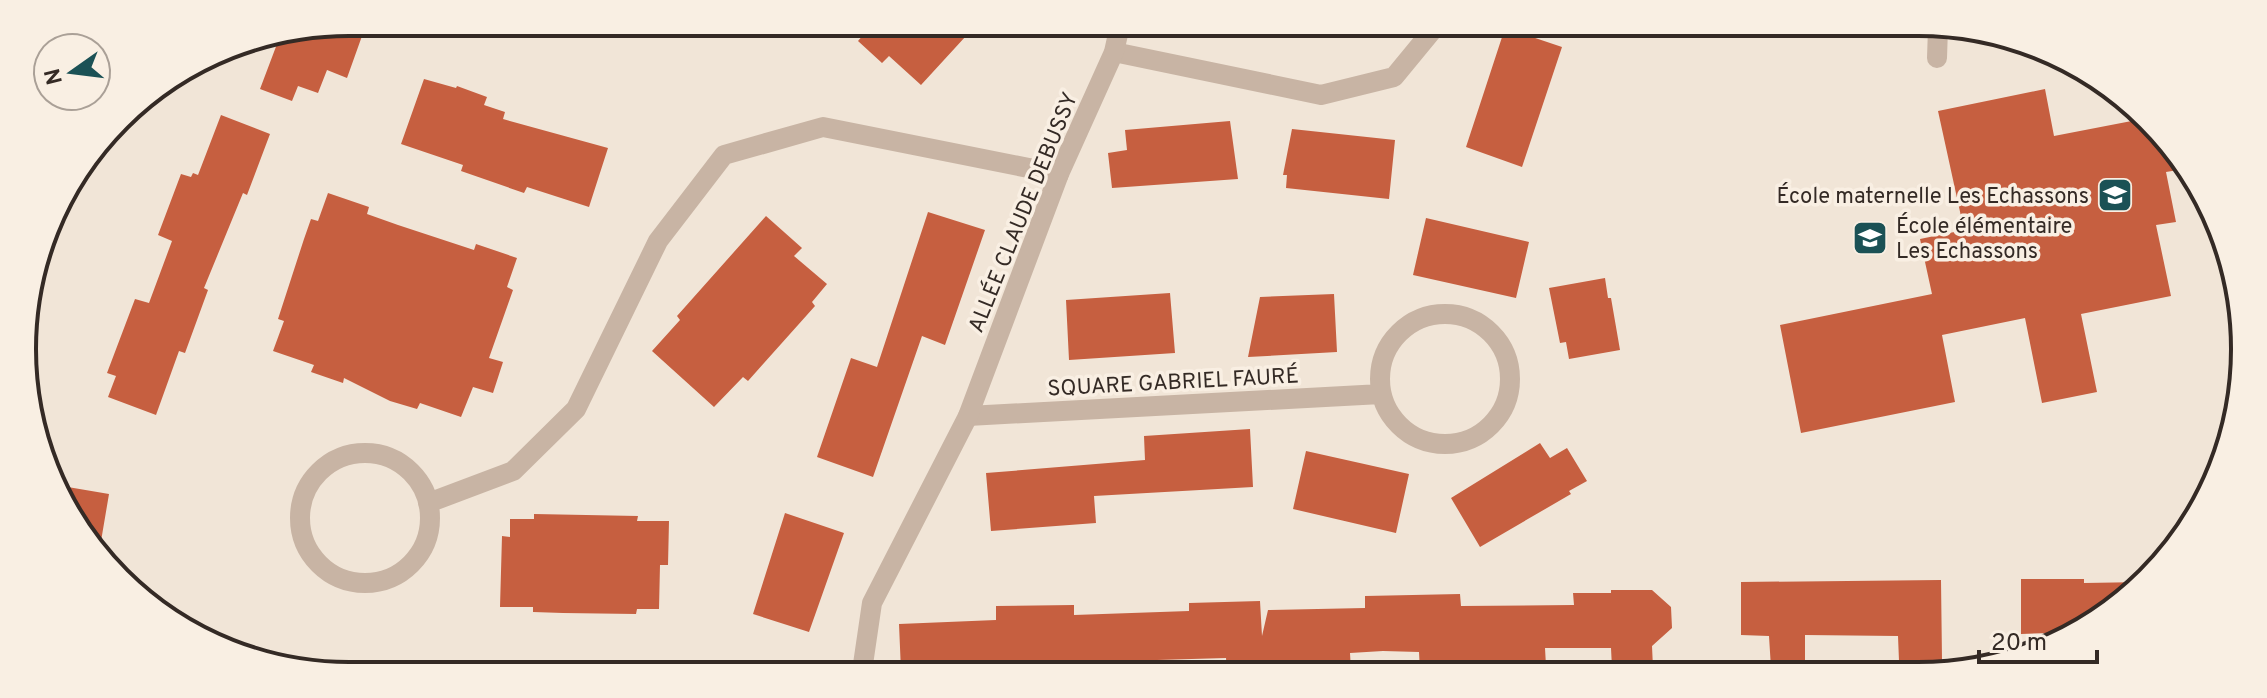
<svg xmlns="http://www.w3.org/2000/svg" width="2267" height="698" viewBox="0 0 2267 698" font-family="Overpass,sans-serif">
  <rect width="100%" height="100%" fill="#f1e5d7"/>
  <!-- building -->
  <path fill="#c65f40" d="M 349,22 L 367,22 L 347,78 L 327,70 L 318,93 L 298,86 L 292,101 L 260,89 L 280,36 Z
    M 854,24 L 977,24 L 921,85 L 889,56 L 882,63 L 858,41 L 864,34 Z
    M 1505,28 L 1562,47 L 1522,167 L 1466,147 Z
    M 424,79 L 456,88 L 457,86 L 487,97 L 484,105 L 505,112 L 503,119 L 608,148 L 589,207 L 527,187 L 524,193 L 461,171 L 463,165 L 401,144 Z
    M 2045,89 L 2054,136 L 2142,119 L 2190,168 L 2166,172 L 2176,222 L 2156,225 L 2171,296 L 2081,314 L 2097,392 L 2042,403 L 2025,318 L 1942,335 L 1955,402 L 1801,433 L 1780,325 L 1932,294 L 1920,239 L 1964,230 L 1938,111 Z
    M 221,115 L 270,134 L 247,195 L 243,193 L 204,288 L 208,290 L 185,353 L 179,351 L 156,415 L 108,397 L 116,376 L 107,373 L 135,299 L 149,303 L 172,241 L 158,235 L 181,174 L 191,177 L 193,173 L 198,175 Z
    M 1230,121 L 1238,179 L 1112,188 L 1108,153 L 1127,150 L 1125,130 Z
    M 1292,129 L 1395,140 L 1389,199 L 1286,188 L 1287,175 L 1283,175 Z
    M 328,193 L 369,207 L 367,214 L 398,225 L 474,250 L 476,244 L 517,258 L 507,287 L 513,290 L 489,358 L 503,362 L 493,393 L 473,387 L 461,417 L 420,403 L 417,409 L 390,401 L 344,378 L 343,383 L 311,372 L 314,365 L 273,351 L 284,321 L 278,319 L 304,239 L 311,219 L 318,221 Z
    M 928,212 L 985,230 L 945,345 L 922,336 L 873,477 L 817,457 L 851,358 L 877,367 Z
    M 766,216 L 802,248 L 794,256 L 827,284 L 812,302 L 815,306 L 748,381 L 743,377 L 714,407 L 652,351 L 680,320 L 677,316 Z
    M 1426,218 L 1529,242 L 1516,298 L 1413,275 Z
    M 1605,278 L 1608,298 L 1611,298 L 1620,350 L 1569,359 L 1566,342 L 1560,343 L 1549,288 Z
    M 1170,293 L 1175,353 L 1069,360 L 1066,300 Z
    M 1334,294 L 1337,352 L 1248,357 L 1260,297 Z
    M 1250,429 L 1253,487 L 1094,496 L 1096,523 L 991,531 L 986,473 L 1145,460 L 1144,436 Z
    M 1540,443 L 1550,458 L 1567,448 L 1587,481 L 1569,491 L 1571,494 L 1480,547 L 1451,498 Z
    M 1306,451 L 1409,474 L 1396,533 L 1293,509 Z
    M 56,485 L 109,494 L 99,553 L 77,531 Z
    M 785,513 L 844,533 L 809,632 L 753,614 Z
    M 534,514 L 638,516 L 637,521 L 669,521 L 668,565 L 660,565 L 659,609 L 637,609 L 636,614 L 563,613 L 533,612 L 533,607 L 500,607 L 502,536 L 510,537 L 510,519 L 534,519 Z
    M 2021,579 L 2084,579 L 2084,583 L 2144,582 L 2134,595 L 2062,642 L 2050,646 L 2050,633 L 2021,634 Z
    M 1941,580 L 1942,660 L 1899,661 L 1898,636 L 1805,635 L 1805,667 L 1771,668 L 1769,636 L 1741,635 L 1741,582 Z
    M 1611,590 L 1652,590 L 1671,607 L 1672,628 L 1652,646 L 1653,668 L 1612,668 L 1611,648 L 1545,648 L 1546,666 L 1461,665 L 1461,672 L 1420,672 L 1419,652 L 1383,651 L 1350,653 L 1351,671 L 1227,672 L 1226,658 L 1157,660 L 1158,672 L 1033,671 L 1032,662 L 971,663 L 971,671 L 901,671 L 899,624 L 996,620 L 996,606 L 1074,605 L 1074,615 L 1189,611 L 1189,603 L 1260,601 L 1262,636 L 1268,610 L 1365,608 L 1365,596 L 1460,594 L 1461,606 L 1574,605 L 1573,593 L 1611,593 Z"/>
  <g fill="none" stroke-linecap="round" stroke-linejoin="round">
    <!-- service -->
    <path stroke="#c8b4a4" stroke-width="20" d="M 1114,52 L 1321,95 L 1394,77 L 1436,26
      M1380 379a65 65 0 1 1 130 0a65 65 0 1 1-130 0Z
      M 968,416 L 1381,394
      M300 518a65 65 0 1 1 130 0a65 65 0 1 1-130 0Z
      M 428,503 L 513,471 L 576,409 L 658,241 L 724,155 L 823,127 L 1059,174"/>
    <!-- minor -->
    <path stroke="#c8b4a4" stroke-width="20" d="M 1937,58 L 1938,28
      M 862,671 L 872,603 L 968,416 L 1059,174 L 1114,52 L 1120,25"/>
  </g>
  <!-- icons -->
  <defs>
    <g id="school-square" transform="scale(1.8)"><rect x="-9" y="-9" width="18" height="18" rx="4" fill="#1b5155" stroke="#f9efe3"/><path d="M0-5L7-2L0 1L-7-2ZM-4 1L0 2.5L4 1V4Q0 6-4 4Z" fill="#fff"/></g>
  </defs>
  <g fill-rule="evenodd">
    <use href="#school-square" x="2115" y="195"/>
    <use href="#school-square" x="1870" y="238"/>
  </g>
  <g text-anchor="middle" stroke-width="7" stroke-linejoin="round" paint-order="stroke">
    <!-- poi labels -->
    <g font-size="22" fill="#342a25" stroke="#f9efe3" text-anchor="end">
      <text x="2089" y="203">École maternelle Les Echassons</text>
      <text x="1896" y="233" text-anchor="start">École élémentaire<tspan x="1896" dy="25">Les Echassons</tspan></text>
    </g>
    <!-- street labels -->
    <g font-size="22" fill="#342a25" stroke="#f9efe3">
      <text transform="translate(1022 212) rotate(-68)" y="8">ALLÉE CLAUDE DEBUSSY</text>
      <text transform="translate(1173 381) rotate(-3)" y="8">SQUARE GABRIEL FAURÉ</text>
    </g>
  </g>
  <!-- crop -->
  <path d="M0 0H2267V698H0ZM349 36H1918A313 313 0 0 1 2231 349V349A313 313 0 0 1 1918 662H349A313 313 0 0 1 36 349V349A313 313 0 0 1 349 36Z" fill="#f9efe3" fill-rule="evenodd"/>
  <path fill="none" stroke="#342a25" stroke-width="4" d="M349 36H1918A313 313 0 0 1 2231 349V349A313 313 0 0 1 1918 662H349A313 313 0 0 1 36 349V349A313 313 0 0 1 349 36Z"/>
  <!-- north arrow -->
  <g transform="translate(72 72) rotate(256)"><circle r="38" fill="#f9efe3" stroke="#aaa097" stroke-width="2"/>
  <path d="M0-6L14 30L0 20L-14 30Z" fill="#1b5155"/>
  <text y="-12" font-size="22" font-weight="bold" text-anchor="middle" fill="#342a25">N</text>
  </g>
  <!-- scale -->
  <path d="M1979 650v12h118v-12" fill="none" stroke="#342a25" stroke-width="4"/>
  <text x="1991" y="650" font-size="24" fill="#342a25" stroke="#f9efe3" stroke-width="6" paint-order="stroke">20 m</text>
</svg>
